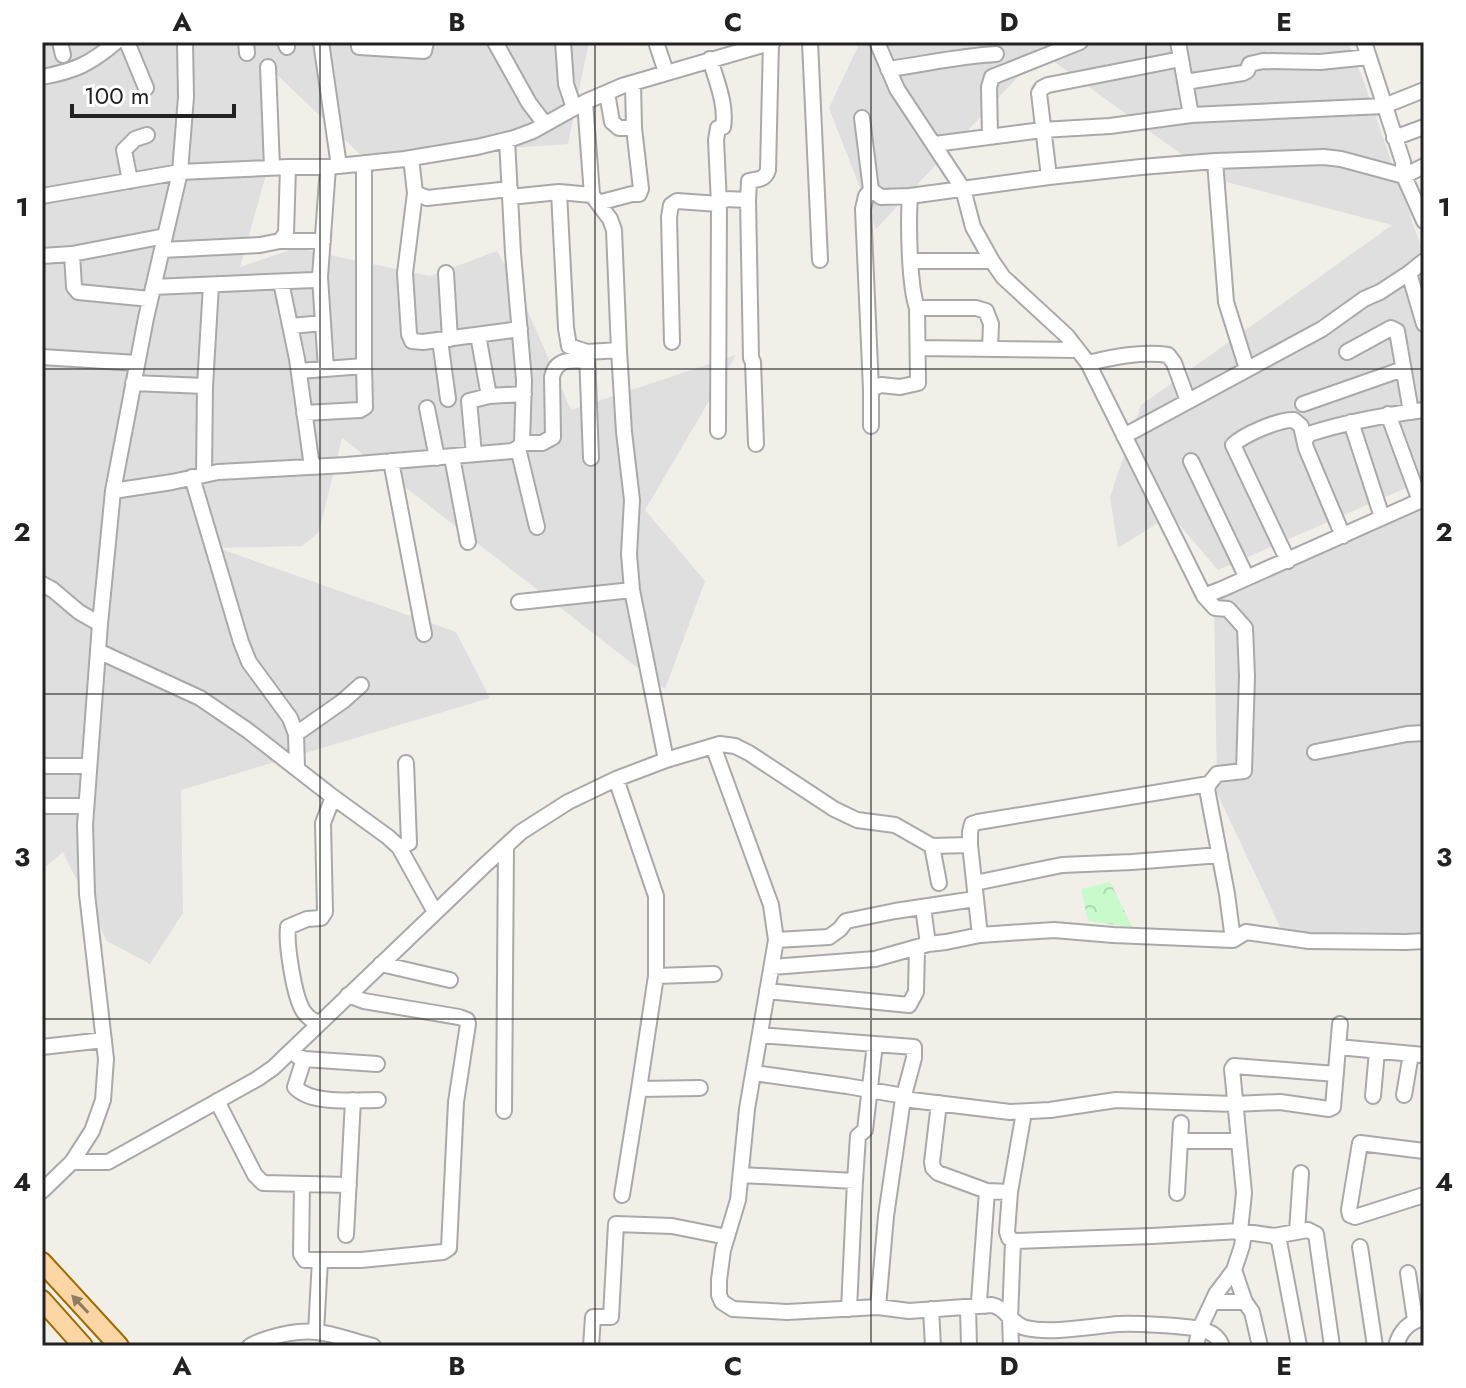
<svg xmlns="http://www.w3.org/2000/svg" width="1466" height="1388" viewBox="0 0 1466 1388" font-family="Jost,sans-serif">
  <defs>
    <pattern id="park-crowns" width="20" height="18" patternUnits="userSpaceOnUse" patternTransform="scale(2)"><rect width="20" height="18" fill="#c8facc"/><path d="M2 6a3 3 0 1 1 6 0M12 15a3 3 0 1 1 6 0" fill="none" stroke="#acd6af"/></pattern>
  </defs>
  <rect width="100%" height="100%" fill="#f2efe9"/>
  <!-- residential -->
  <path fill="#e0dfdf" d="M 42,42 L 589,42 L 568,144 L 364,158 L 270,68 L 273,150 L 240,267 L 296,248 L 430,276 L 497,251 L 516,284 L 571,410 L 736,355 L 645,510 L 705,581 L 665,689 L 342,438 L 319,532 L 302,546 L 218,548 L 456,632 L 490,698 L 181,790 L 183,913 L 150,964 L 107,941 L 63,852 L 42,870 Z
    M 860,42 L 1348,42 L 1361,74 L 1424,255 L 1424,480 L 1218,570 L 1171,515 L 1118,548 L 1110,497 L 1141,405 L 1392,225 L 1215,179 L 1041,52 L 876,229 L 829,108 Z
    M 1424,506 L 1424,944 L 1283,933 L 1217,793 L 1214,599 Z"/>
  <!-- park -->
  <path fill="url(#park-crowns)" d="M 1110,882 L 1132,927 L 1088,921 L 1081,889 Z"/>
  <g fill="none" stroke-linecap="round" stroke-linejoin="round">
    <!-- minor casing -->
    <g stroke="#a9a9a9" stroke-width="18">
      <path id="minor" d="M 60,42 L 63,55
        M 127,42 L 146,88
        M 246,42 L 247,53
        M 285,42 L 287,47
        M 321,42 L 339,166
        M 359,42 L 359,47 L 424,51 L 426,42
        M 495,42 L 529,103 L 545,124
        M 563,42 L 566,84 L 574,108
        M 656,42 L 666,72
        M 810,42 L 820,260
        M 877,42 L 897,89 L 963,189 L 973,227 L 992,261 L 1003,277 L 1067,336 L 1088,363 L 1204,596 L 1215,608 L 1228,609 L 1245,628 L 1247,676 L 1244,771 L 1217,774 L 1209,784 L 1207,789 L 1227,894 L 1233,940
        M 1178,42 L 1191,115
        M 1364,42 L 1403,162 L 1404,176 L 1424,221
        M 268,67 L 272,167
        M 888,69 C 925,64 960,56 996,54
        M 42,77 C 75,71 90,64 116,42
        M 1185,82 L 1243,73 L 1247,71 L 1250,64 L 1263,61 L 1320,62 L 1369,57
        M 607,93 L 612,122 L 619,128 L 634,128
        M 585,102 L 592,195
        M 862,118 L 871,190 L 866,196 L 863,209 L 871,389
        M 990,136 L 989,87 L 992,77 L 1080,42
        M 1394,138 L 1424,127
        M 507,140 L 513,253 L 524,380 L 522,443 L 518,448 L 537,527
        M 935,144 L 1042,130 L 1110,126 L 1191,115 L 1384,106 L 1424,90
        M 411,158 L 415,193 L 427,198 L 510,189
        M 1215,161 L 1226,302 L 1247,369
        M 1049,177 L 1039,93 L 1042,88 L 1048,85 L 1181,59
        M 130,181 L 124,150 L 135,139 L 147,135
        M 871,190 L 881,197 L 910,196
        M 559,192 L 566,328 L 569,346 L 587,352 L 619,350
        M 415,193 L 405,273 L 409,334 L 412,341 L 423,342 L 520,329
        M 42,196 L 180,172 L 288,167 L 328,167 L 405,159 L 477,147 L 514,138 L 533,131 L 585,102 L 622,86 L 773,42
        M 510,197 L 559,192 L 592,195 L 610,219 L 614,230 L 619,350 L 624,432 L 632,500 L 629,554 L 632,590 L 666,760
        M 598,203 L 632,194 L 639,194 L 641,189 L 634,128 L 633,83
        M 280,241 L 323,241
        M 162,250 L 260,245 L 280,241 L 286,233 L 288,167
        M 72,254 L 74,287 L 78,292 L 150,299
        M 42,256 L 72,254 L 165,236
        M 911,261 L 992,261
        M 446,273 L 450,339
        M 1409,273 L 1424,324
        M 281,282 L 297,359 L 312,467
        M 153,287 L 314,280 L 320,277
        M 917,308 L 976,308 L 986,311 L 991,324 L 990,349
        M 291,326 L 323,323
        M 478,335 L 489,396 L 524,394
        M 440,340 L 448,399
        M 672,342 L 669,217 L 671,205 L 677,201 L 719,204 L 716,140 L 718,128 L 723,127 C 727,105 716,80 710,59
        M 918,348 L 1078,350
        M 1347,352 L 1391,328 L 1397,331 L 1411,412
        M 587,353 L 591,458
        M 42,357 L 137,363
        M 1088,363 C 1113,357 1142,351 1168,355 L 1174,363 L 1188,401
        M 326,369 L 320,277 L 328,167
        M 299,371 L 364,366 L 364,163
        M 133,383 L 205,386
        M 1303,404 L 1403,369
        M 427,408 L 437,458
        M 304,413 L 360,410 L 365,407 L 364,366
        M 1388,414 L 1420,501
        M 1351,422 L 1382,517
        M 871,426 L 871,389 L 881,385 L 900,387 L 918,383 L 917,308 C 909,285 908,222 910,196 L 1049,177 L 1141,167 L 1215,161 L 1324,157 L 1341,159 L 1404,176 L 1424,166
        M 718,431 L 719,204 L 725,199 L 748,200
        M 1124,436 L 1322,329 L 1364,299 L 1380,292 L 1409,273 L 1424,261
        M 1305,440 L 1309,434 C 1346,422 1385,415 1424,410
        M 522,443 L 542,443 L 553,437 L 552,377 C 556,358 571,360 587,361
        M 756,444 L 753,362 L 751,358 L 748,200 L 749,181 C 758,179 765,180 768,170 L 771,42
        M 474,454 L 469,401 L 489,396
        M 452,457 L 468,542
        M 391,461 L 424,634
        M 1191,461 L 1247,578
        M 204,474 L 205,386 L 211,285
        M 192,477 L 241,642 L 249,662 L 290,718 L 296,734 L 297,768
        M 113,491 L 172,482 L 218,472 L 346,465 L 512,451 L 518,448
        M 1288,561 L 1233,445 C 1243,435 1279,419 1294,420 L 1301,426 L 1306,448 L 1343,536
        M 42,584 L 53,590 L 79,612 L 100,624
        M 1204,596 L 1222,589 L 1424,499
        M 519,602 L 632,590
        M 98,651 L 200,698 L 247,730 L 333,797 L 388,837 L 399,847 L 409,843 L 406,763
        M 296,734 L 343,701 L 361,685
        M 713,746 L 771,905 L 776,940 L 747,1109 L 738,1200 L 723,1250 L 719,1280 L 719,1295 L 722,1302 L 733,1309 L 787,1312 L 878,1307 L 909,1311 L 992,1305 C 1007,1308 1010,1324 1026,1328 C 1052,1334 1092,1326 1119,1324 C 1138,1323 1156,1325 1175,1326 C 1192,1328 1215,1327 1222,1346
        M 1315,752 L 1407,734 L 1424,733
        M 42,766 L 89,766
        M 616,779 L 656,896 L 656,976 L 714,974
        M 42,806 L 86,806
        M 932,846 L 939,883
        M 399,847 L 435,912
        M 975,883 L 1062,865 L 1132,862 L 1220,855
        M 923,907 L 928,944
        M 980,935 L 970,845 L 970,832 L 972,824 L 978,822 L 1209,784
        M 776,940 L 829,937 L 840,929 L 846,921 L 895,911 L 975,899
        M 381,964 L 450,980
        M 772,967 L 875,959 L 928,944 L 946,942 L 980,935 L 1008,933 L 1054,930 L 1113,935 L 1233,940 L 1246,932 L 1309,941 L 1406,942 L 1424,941
        M 656,976 L 639,1089 L 700,1088
        M 767,991 L 909,1005 L 916,992 L 917,947
        M 319,1023 C 313,1021 308,1018 304,1012 C 294,998 286,944 288,927 L 307,919 L 321,918 L 325,912 L 323,823 L 333,797
        M 760,1035 L 914,1047 L 914,1058 L 903,1099 L 886,1216 L 878,1307
        M 42,1047 L 104,1040
        M 1338,1047 L 1424,1055
        M 297,1056 L 304,1059 L 377,1064
        M 304,1059 L 295,1087 C 311,1105 355,1100 378,1100
        M 754,1073 L 847,1086 L 904,1096
        M 1404,1095 L 1411,1054
        M 1373,1096 L 1377,1051
        M 903,1099 L 1010,1112 L 1050,1110 L 1116,1100 L 1234,1104 L 1280,1102 L 1329,1109 L 1333,1107 L 1340,1024
        M 217,1101 L 255,1175 L 263,1183 L 349,1185
        M 939,1103 L 932,1162 L 933,1168 L 938,1173 L 987,1191 L 1010,1192
        M 504,1111 L 506,846
        M 1024,1112 L 1010,1192 L 1007,1232 L 1009,1238 L 1013,1241 L 1152,1236 L 1240,1231 L 1274,1236 L 1279,1241 L 1299,1346
        M 1180,1141 L 1239,1141
        M 1424,1151 L 1360,1143 L 1349,1210 L 1350,1215 L 1355,1217 L 1424,1195
        M 72,1162 L 108,1162 L 257,1079 L 273,1068 L 485,865 L 521,832 L 568,802 L 616,779 L 666,760 L 720,744 L 735,746 L 749,753 L 834,809 L 857,820 L 895,825 L 932,846 L 970,845
        M 741,1175 L 855,1181 L 849,1309
        M 855,1181 L 858,1136 L 865,1130 L 875,1044
        M 302,1184 L 301,1254 L 305,1260 L 361,1260 L 443,1252 L 449,1248 L 456,1102 L 468,1024 L 467,1020 L 459,1017 L 364,1001 L 348,995
        M 42,1191 L 72,1162 L 92,1131 L 103,1100 L 106,1059 L 87,894 L 85,825 L 100,624 L 113,491 L 146,318 L 180,172 L 186,97 L 185,42
        M 1177,1193 L 1181,1123
        M 622,1195 L 639,1089
        M 1297,1231 L 1301,1173
        M 346,1235 L 353,1100
        M 1274,1236 L 1308,1230 L 1316,1234 L 1332,1346
        M 1360,1247 L 1375,1346
        M 1234,1270 L 1245,1302 L 1252,1312 L 1260,1346
        M 1408,1273 L 1415,1320
        M 1213,1302 L 1245,1302
        M 985,1306 L 979,1301 L 987,1191
        M 968,1307 L 969,1346
        M 931,1309 L 933,1346
        M 316,1332 L 320,1260
        M 250,1346 C 268,1336 297,1330 317,1332 C 336,1334 355,1342 373,1346
        M 591,1346 L 593,1317 L 611,1317 L 616,1224 L 672,1226 L 727,1237
        M 1011,1346 L 1010,1319 L 1013,1241
        M 1196,1346 L 1200,1328 L 1216,1294 L 1234,1270 L 1242,1246 L 1243,1239 L 1240,1231 L 1244,1193 L 1232,1069 L 1234,1066 L 1336,1074
        M 1396,1346 C 1400,1331 1408,1322 1424,1318"/>
    </g>
    <!-- major casing -->
    <g stroke="#a06b00" stroke-width="22">
      <path id="major" d="M 42,1262 L 119,1346
        M 42,1300 L 83,1346"/>
    </g>
    <!-- minor -->
    <use href="#minor" stroke="#fff" stroke-width="14"/>
    <!-- major -->
    <use href="#major" stroke="#fcd6a4" stroke-width="18"/>
  </g>
  <!-- one-way arrows -->
  <defs><path id="oneway-solid" d="M-6-.8H1V-3.2L6.5 0L1 3.2V.8H-6Z" transform="scale(2)"/></defs>
  <use fill="#8f7c63" href="#oneway-solid" transform="translate(80 1304) rotate(-133)"/>
  <!-- grid -->
  <path fill="none" stroke="#222" stroke-width="2" stroke-opacity="0.55" d="M 320,42 L 320,1346M 595,42 L 595,1346M 871,42 L 871,1346M 1146,42 L 1146,1346M 42,369 L 1424,369M 42,694 L 1424,694M 42,1019 L 1424,1019"/>
  <!-- border -->
  <rect width="1466" height="1388" fill="none" stroke="#ffffff" stroke-width="88"/>
  <!-- scale -->
  <path d="M72 104v12h162v-12" fill="none" stroke="#222222" stroke-width="4"/>
  <text x="84" y="104" font-size="24" fill="#222222" stroke="#ffffff" stroke-width="6" paint-order="stroke">100 m</text>
  <rect x="44" y="44" width="1378" height="1300" fill="none" stroke="#222" stroke-width="3"/>
  <g font-size="26" text-anchor="middle" font-weight="bold" fill="#222">
    <text x="182" y="31">A</text>
    <text x="457" y="31">B</text>
    <text x="733" y="31">C</text>
    <text x="1009" y="31">D</text>
    <text x="1284" y="31">E</text>
    <text x="22" y="216">1</text>
    <text x="1444" y="216">1</text>
    <text x="22" y="541">2</text>
    <text x="1444" y="541">2</text>
    <text x="22" y="866">3</text>
    <text x="1444" y="866">3</text>
    <text x="22" y="1191">4</text>
    <text x="1444" y="1191">4</text>
    <text x="182" y="1375">A</text>
    <text x="457" y="1375">B</text>
    <text x="733" y="1375">C</text>
    <text x="1009" y="1375">D</text>
    <text x="1284" y="1375">E</text>
  </g>
</svg>
